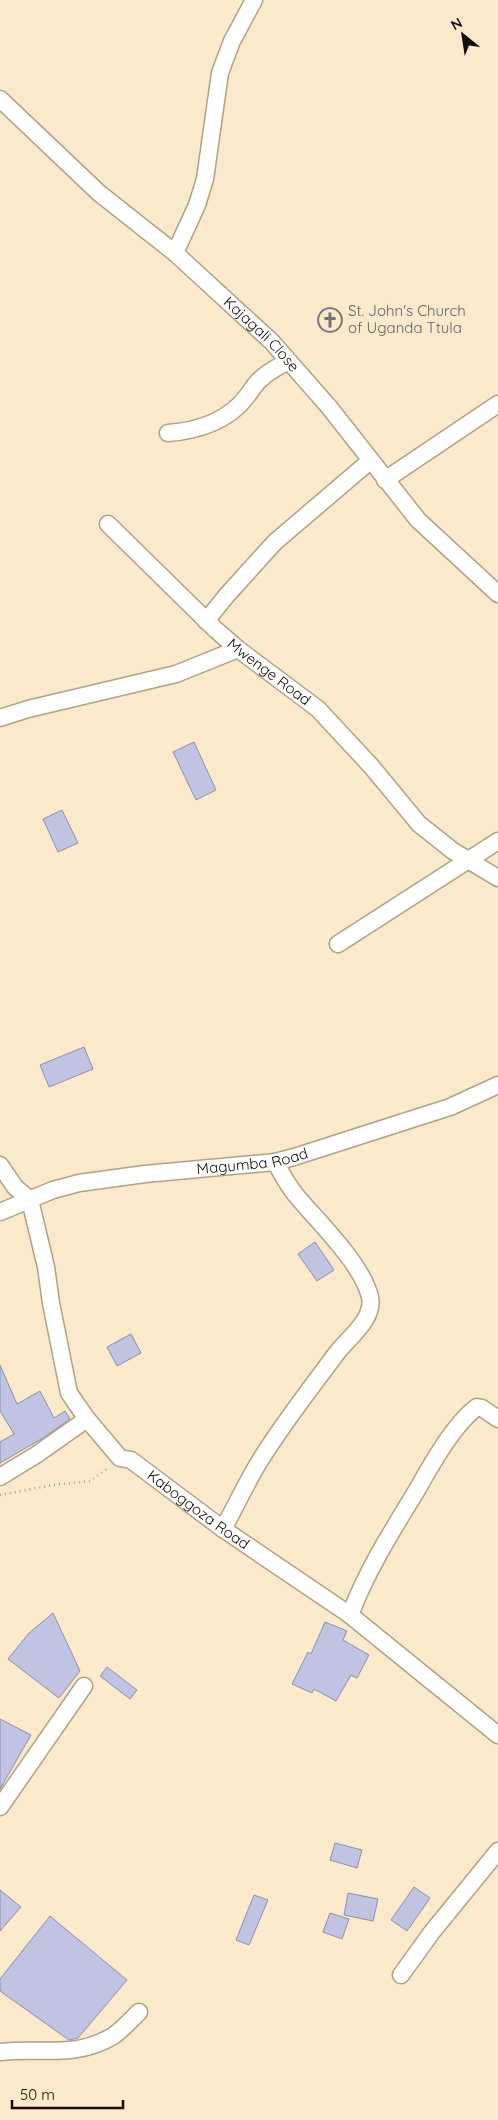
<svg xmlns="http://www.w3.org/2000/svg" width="498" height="2120" viewBox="0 0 498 2120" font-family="Quicksand,sans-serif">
  <rect width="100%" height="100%" fill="#fae9cb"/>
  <!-- building -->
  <path fill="#c1c3e2" stroke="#8c8eab" d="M 194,742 L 216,790 L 196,800 L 173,752 Z
    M 62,810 L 78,843 L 58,852 L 43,819 Z
    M 84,1047 L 93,1069 L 49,1087 L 40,1065 Z
    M 315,1242 L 334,1270 L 317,1281 L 298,1254 Z
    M 131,1334 L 141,1353 L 117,1366 L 107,1347 Z
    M 0,1365 L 17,1404 L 40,1391 L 54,1418 L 65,1411 L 70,1419 L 43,1438 L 0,1463 L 0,1442 L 14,1434 L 0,1411 Z
    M 53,1613 L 80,1671 L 59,1698 L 8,1659 L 29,1633 Z
    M 325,1622 L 347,1631 L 343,1640 L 369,1655 L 357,1678 L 351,1675 L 336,1701 L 314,1689 L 312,1693 L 292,1684 L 308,1652 L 311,1654 Z
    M 107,1667 L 137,1690 L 130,1699 L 100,1676 Z
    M 0,1719 L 31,1735 L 0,1789 Z
    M 335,1843 L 362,1850 L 357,1868 L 330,1860 Z
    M 414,1887 L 430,1898 L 407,1931 L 391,1920 Z
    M 0,1890 L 21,1907 L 0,1931 Z
    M 348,1893 L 378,1899 L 373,1921 L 344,1915 Z
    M 254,1895 L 268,1900 L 249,1945 L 236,1940 Z
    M 330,1913 L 349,1919 L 342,1939 L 323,1932 Z
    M 50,1916 L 127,1980 L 78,2038 L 69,2040 L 0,1991 L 0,1979 Z"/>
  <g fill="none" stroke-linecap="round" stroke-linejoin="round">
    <!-- street casing -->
    <g stroke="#b1a185" stroke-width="19">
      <g id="street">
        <path id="s1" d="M 0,99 L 99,193 L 175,253 L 272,342 L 329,407 L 418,520 L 498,594"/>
        <path d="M 175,253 L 197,205 L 205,179 L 220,73 L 232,41 L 254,0"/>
        <path d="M 168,433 C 197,431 229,421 247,396 C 252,390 255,383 262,378 C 269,371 280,366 288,361"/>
        <path d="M 385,480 L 498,404"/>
        <path id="s2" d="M 108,524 L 215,629 L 238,649 L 318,709 L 371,766 L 419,824 L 453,851 L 498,878"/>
        <path d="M 206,621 L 227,595 L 275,542 L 370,461"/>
        <path d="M 0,718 L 28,709 L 176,674 L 238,649"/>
        <path d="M 338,944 L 498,841"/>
        <path id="s3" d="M 0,1165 L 15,1187 L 30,1200 L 46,1267 L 51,1303 L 69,1393 L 87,1419 L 120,1458 L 131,1460 L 223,1529 L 350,1615 L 498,1735"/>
        <path id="s4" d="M 0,1212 L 53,1190 L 79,1183 L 145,1174 L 275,1162 L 294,1157 L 450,1107 L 498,1085"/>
        <path d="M 0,1477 L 36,1455 L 87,1419"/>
        <path d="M 223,1529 C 236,1506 247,1481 261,1459 C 284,1422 311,1388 336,1354 C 347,1339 375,1319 370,1297 C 362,1263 317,1221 295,1194 C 287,1184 281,1172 275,1162"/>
        <path d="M 350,1615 C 367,1570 392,1531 417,1490 C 431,1465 454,1424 477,1407 L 482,1408 L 498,1419"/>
        <path d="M 0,1807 L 84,1686"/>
        <path d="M 401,1975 L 432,1932 L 498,1851"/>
        <path d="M 0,2052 C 41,2047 74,2059 113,2036 C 122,2030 131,2020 139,2012"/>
      </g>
    </g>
    <!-- path -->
    <path stroke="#aea18a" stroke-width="2.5" stroke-dasharray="1 4" stroke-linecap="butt" d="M 0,1495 L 53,1485 L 90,1481 L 108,1468"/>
    <!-- street -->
    <use href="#street" stroke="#fff" stroke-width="16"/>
  </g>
  <!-- icons -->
  <defs>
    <g id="church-ring" transform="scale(1.25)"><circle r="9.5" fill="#fae9cb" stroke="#6b7280" stroke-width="1.5"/><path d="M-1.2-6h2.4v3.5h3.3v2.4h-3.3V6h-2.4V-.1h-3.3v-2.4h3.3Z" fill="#6b7280"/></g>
  </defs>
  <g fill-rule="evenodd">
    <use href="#church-ring" x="330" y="320"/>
  </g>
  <g text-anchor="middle" stroke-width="4.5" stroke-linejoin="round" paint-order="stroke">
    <!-- worship labels -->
    <g font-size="15" fill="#5b616d" stroke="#fae9cb" text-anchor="start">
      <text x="348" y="316">St. John's Church<tspan x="348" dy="17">of Uganda Ttula</tspan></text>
    </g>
    <!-- street labels -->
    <g font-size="15" fill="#120c04" stroke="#fae9cb">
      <text dy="5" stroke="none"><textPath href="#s1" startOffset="352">Kajagali Close</textPath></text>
      <text dy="5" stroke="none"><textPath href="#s2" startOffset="219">Mwenge Road</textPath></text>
      <text dy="5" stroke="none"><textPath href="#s4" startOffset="259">Magumba Road</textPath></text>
      <text dy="5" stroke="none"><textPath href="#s3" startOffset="421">Kaboggoza Road</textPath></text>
    </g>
  </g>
  <!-- north arrow -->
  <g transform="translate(463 35) rotate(330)" stroke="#fae9cb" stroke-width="4" paint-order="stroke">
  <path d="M0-4L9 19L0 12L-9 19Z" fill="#120c04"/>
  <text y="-8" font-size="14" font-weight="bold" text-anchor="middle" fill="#120c04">N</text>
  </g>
  <!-- scale -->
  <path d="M12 2100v8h111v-8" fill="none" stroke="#120c04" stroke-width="2.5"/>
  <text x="20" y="2100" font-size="15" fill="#120c04" stroke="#fae9cb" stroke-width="4" paint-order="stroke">50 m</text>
</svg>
